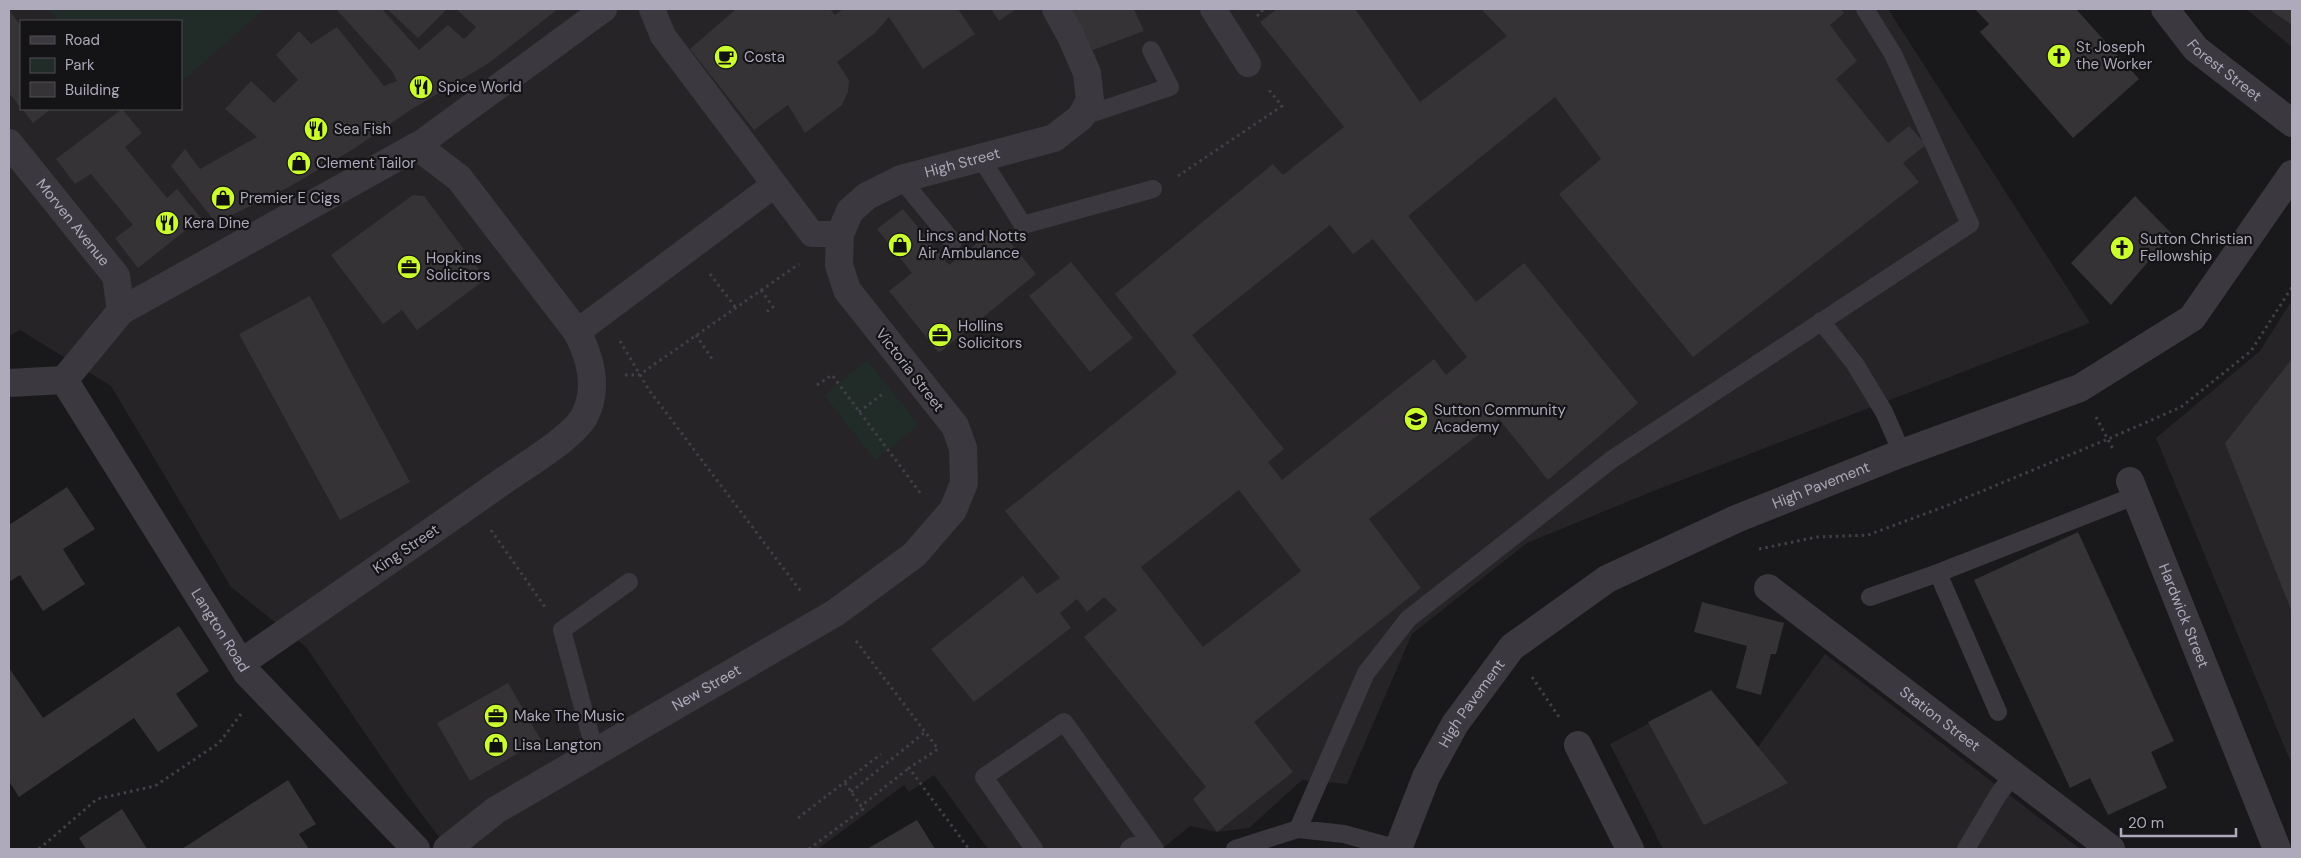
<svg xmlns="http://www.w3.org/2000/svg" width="2301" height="858" viewBox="0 0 2301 858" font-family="'DM Sans',sans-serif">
  <rect width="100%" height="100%" fill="#19181a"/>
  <!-- built -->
  <path fill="#262427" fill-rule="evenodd" d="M 9,9 L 1888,9 L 2090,323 L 1651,492 L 1527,543 L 1412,634 L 1347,784 L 1302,780 L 1249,828 L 1217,832 L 1190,826 L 1162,849 L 988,849 L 934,775 L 909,792 L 904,785 L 818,849 L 448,849 L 406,793 L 306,647 L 231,587 L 111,386 L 20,330 L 9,336 ZM 21,21 L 181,21 L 181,109 L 21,109 Z
    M 2246,9 L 2292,9 L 2292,47 Z
    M 2292,300 L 2292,765 L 2156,438 L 2260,351 Z
    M 1825,654 L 2080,849 L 1663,849 L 1610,744 L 1711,690 L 1758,747 Z"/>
  <!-- green -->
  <path fill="#212b28" d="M 48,9 L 265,9 L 181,82 L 181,21 L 59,21 Z
    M 867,360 L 919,425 L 875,460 L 824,395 Z"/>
  <!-- building -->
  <path fill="#353336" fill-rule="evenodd" d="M 336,9 L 382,9 L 419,50 L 448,25 L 464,39 L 476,27 L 456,9 L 558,9 L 489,63 L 412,109 L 352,150 L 289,187 L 216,223 L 171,166 L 185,149 L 200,169 L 257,137 L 225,109 L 251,81 L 274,103 L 298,80 L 276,55 L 299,31 L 311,44 L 337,27 L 384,86 L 397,81 L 392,71 Z
    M 387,9 L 447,9 L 418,38 Z
    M 736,9 L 830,9 L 835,15 L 843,9 L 958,9 L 975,34 L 923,69 L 889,17 L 875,33 L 837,62 L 849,80 L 848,92 L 842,105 L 805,133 L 788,105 L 754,130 L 690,49 Z
    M 991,9 L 1016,9 L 999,21 Z
    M 1071,9 L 1134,9 L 1144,31 L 1093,50 Z
    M 1277,9 L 1355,9 L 1420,102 L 1507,36 L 1481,9 L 1841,9 L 1844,13 L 1830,25 L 1857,61 L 1836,79 L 1888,143 L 1909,126 L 1926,145 L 1903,163 L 1919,182 L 1693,357 L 1559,194 L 1601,159 L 1555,97 L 1408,216 L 1476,302 L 1524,263 L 1638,403 L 1548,480 L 1499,419 L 1369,519 L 1421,588 L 1254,722 L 1293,772 L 1217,832 L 1193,799 L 1206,787 L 1084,637 L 1117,610 L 1104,597 L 1087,612 L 1077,599 L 1060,613 L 1071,628 L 974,702 L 931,649 L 1023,576 L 1037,594 L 1060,578 L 1005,511 L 1177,373 L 1115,294 L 1273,164 L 1283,175 L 1344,127 L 1260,22 ZM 1330,225 L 1353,254 L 1373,239 L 1467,357 L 1446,375 L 1434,359 L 1282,480 L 1268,462 L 1284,449 L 1192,335 ZM 1239,490 L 1301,571 L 1203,647 L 1141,567 Z
    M 1975,9 L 2076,9 L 2139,79 L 2073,138 L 1980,32 L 1989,24 Z
    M 2269,9 L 2292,9 L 2292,25 Z
    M 9,10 L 21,26 L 21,108 L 9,93 Z
    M 22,109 L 51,109 L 33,123 Z
    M 122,109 L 142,133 L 125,147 L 167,198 L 177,189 L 201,218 L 138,268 L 115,238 L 133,225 L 91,174 L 75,184 L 56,159 Z
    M 413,195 L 424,196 L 486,279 L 417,330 L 402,310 L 383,324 L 331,255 Z
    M 2135,196 L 2172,234 L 2111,305 L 2071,263 Z
    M 903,209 L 949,265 L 998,227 L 1036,274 L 939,353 L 889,291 L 912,273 L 877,229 Z
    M 1071,262 L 1133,338 L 1090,372 L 1029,296 Z
    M 310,296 L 410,482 L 340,520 L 239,334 Z
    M 2292,359 L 2292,612 L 2225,443 Z
    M 67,487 L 95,529 L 63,549 L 85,584 L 43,611 L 20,575 L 9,582 L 9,525 Z
    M 2078,532 L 2174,741 L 2151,752 L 2167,788 L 2108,815 L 2090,778 L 2070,788 L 1974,580 Z
    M 1702,602 L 1784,623 L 1776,654 L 1771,654 L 1761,695 L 1736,688 L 1747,646 L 1694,632 Z
    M 179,626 L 209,671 L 176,694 L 198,726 L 158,752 L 134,718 L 19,797 L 9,781 L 9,668 L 43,718 Z
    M 508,683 L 541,740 L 470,781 L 437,723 Z
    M 1711,690 L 1788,783 L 1704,825 L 1648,722 Z
    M 288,780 L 316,824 L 299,834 L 309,849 L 182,849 Z
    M 122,809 L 147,849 L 86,849 L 79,838 Z
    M 917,820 L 935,849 L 867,849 Z"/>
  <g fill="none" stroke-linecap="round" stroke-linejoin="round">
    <!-- path -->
    <path stroke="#413f47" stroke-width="3" stroke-dasharray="2.5 4" stroke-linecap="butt" d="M 1257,16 L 1262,12 L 1262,9
      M 1178,176 L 1282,106 L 1269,90
      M 710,274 L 736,308
      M 761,290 L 773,307 L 765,313
      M 696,335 L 712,359
      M 620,341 L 649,390 L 802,593
      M 625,375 L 639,375 L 799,264
      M 817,385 L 832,375 L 921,494
      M 859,412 L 885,392
      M 2096,417 L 2114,451
      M 491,530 L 545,607
      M 1759,549 L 1817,537 L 1868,535 L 1946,506 L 2108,439 L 2181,407 L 2251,351 L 2292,287
      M 856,641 L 938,749 L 909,768 L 969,849
      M 1532,677 L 1559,717
      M 845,783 L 861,806 L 909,768
      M 851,792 L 925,732
      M 798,818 L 881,754
      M 39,849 L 97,799 L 155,786 L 219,743 L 241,714
      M 809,849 L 863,809 L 861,806"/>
    <!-- service -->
    <path stroke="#3b393f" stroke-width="18" d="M 1081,117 L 1170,87 L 1151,50
      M 981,158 L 1023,225 L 1153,189
      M 901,179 L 953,242
      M 1821,321 L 1855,364 L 1884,412 L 1902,453
      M 1870,597 L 1938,573
      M 1998,712 L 1938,573 L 2137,495
      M 595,752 L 562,630 L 629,582
      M 1298,829 L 1366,673 L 1408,619 L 1611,460 L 1970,224 L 1893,54 L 1865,9
      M 1034,849 L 984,777 L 1064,722 L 1155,849
      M 1129,849 L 1133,846 L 1155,849
      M 1235,849 L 1298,829 L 1344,834 L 1398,849
      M 1966,849 L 1998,795 L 2013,775"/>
    <!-- pedestrian -->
    <path stroke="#3b393f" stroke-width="26" d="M 652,9 L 663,36 L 812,234 L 840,234
      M 1213,9 L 1248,64
      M 417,146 L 604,9
      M 577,332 L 774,185"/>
    <!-- minor -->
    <g stroke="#3b393f" stroke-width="28">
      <path id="s1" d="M 9,143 L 116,276 L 121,311"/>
      <path d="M 64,380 L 121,311 L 417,146 L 459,178 L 577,332 C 590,357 599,387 585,415 C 575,436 526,465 506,479 C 418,541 329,602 241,663"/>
      <path id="s2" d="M 64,380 L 247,673 L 416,849"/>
      <path d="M 9,383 L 64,380"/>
      <path id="s3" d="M 2130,481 L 2277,849"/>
      <path id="s4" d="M 1768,588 L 2111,849"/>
      <path d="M 1578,745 L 1630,849"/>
      <path id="s5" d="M 447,849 L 496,810 L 835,613 L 914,555 L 953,510 L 964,483 L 963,448 L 955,426 L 847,290 L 839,265 L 840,234 L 850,211 L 867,196 L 901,179 L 1054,138 L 1081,117 L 1090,100 L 1087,73 L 1071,36 L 1056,9"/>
      <path id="s6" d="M 1398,849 L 1426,777 L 1455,724 L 1512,647 L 1607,579 L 1736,519 L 1902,453 L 2080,388 L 2192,318 L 2292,174"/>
    </g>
    <!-- tertiary -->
    <path stroke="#3b393f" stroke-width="28" id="s7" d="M 2165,9 L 2196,49 L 2292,123"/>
  </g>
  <!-- icons -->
  <defs>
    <g id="church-disc" transform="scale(1.25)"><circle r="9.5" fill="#cbfc2e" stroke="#141315"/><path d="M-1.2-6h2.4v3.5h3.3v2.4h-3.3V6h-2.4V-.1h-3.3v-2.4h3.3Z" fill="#111"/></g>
    <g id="cafe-disc" transform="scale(1.25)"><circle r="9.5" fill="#cbfc2e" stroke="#141315"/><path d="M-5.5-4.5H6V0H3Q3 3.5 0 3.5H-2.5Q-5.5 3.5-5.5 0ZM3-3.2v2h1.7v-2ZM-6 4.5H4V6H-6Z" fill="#111"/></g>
    <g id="restaurant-disc" transform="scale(1.25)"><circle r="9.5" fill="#cbfc2e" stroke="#141315"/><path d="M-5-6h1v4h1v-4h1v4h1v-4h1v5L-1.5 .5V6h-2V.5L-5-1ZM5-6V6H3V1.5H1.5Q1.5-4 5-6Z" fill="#111"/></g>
    <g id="shop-disc" transform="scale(1.25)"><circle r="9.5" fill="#cbfc2e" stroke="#141315"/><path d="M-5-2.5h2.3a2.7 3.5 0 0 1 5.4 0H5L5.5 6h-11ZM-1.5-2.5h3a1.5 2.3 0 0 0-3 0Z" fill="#111"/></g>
    <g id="office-disc" transform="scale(1.25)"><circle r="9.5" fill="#cbfc2e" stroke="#141315"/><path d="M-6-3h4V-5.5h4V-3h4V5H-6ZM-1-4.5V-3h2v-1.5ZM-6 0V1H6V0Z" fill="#111"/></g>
    <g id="school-disc" transform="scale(1.25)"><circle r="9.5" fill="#cbfc2e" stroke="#141315"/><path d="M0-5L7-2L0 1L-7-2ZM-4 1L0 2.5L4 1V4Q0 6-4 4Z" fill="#111"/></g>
  </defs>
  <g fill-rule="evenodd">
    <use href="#church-disc" x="2059" y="56"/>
    <use href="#cafe-disc" x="726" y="57"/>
    <use href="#restaurant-disc" x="421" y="87"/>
    <use href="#restaurant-disc" x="316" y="129"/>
    <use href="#shop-disc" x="299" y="163"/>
    <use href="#shop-disc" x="223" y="198"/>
    <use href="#restaurant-disc" x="167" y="223"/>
    <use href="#shop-disc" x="900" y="245"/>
    <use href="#church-disc" x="2122" y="248"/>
    <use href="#office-disc" x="409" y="267"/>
    <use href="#office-disc" x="940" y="335"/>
    <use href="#school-disc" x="1416" y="419"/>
    <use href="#office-disc" x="496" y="716"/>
    <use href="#shop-disc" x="496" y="745"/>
  </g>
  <g text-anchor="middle" stroke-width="4.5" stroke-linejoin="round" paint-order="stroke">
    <!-- poi labels -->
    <g font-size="15" fill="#aea9bb" stroke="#141315" text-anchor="start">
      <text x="2076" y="52">St Joseph<tspan x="2076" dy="17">the Worker</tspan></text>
      <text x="744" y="62">Costa</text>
      <text x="438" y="92">Spice World</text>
      <text x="334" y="134">Sea Fish</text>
      <text x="316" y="168">Clement Tailor</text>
      <text x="240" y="203">Premier E Cigs</text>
      <text x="184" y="228">Kera Dine</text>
      <text x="918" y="241">Lincs and Notts<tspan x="918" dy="17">Air Ambulance</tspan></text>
      <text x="2140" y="244">Sutton Christian<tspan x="2140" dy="17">Fellowship</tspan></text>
      <text x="426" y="263">Hopkins<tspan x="426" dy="17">Solicitors</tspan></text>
      <text x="958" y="331">Hollins<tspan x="958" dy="17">Solicitors</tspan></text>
      <text x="1434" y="415">Sutton Community<tspan x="1434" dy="17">Academy</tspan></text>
      <text x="514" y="721">Make The Music</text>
      <text x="514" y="750">Lisa Langton</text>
    </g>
    <!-- street labels -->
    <g font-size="15" fill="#aea9bb" stroke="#141315">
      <text dy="5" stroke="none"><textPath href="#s7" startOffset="86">Forest Street</textPath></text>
      <text dy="5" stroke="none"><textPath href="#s5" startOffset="1080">High Street</textPath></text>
      <text dy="5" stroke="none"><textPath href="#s1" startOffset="102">Morven Avenue</textPath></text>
      <text transform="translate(910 370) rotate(52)" y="5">Victoria Street</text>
      <text dy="5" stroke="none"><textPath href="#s6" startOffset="584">High Pavement</textPath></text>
      <text transform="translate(406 549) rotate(-34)" y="5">King Street</text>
      <text dy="5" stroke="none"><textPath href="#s3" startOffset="145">Hardwick Street</textPath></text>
      <text dy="5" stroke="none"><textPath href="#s2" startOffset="295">Langton Road</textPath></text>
      <text dy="5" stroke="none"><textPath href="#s5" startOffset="306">New Street</textPath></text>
      <text dy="5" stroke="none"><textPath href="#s6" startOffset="164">High Pavement</textPath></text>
      <text dy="5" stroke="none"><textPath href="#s4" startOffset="216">Station Street</textPath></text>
    </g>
  </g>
  <!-- border -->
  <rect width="2301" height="858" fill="none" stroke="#aea9bb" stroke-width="20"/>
  <!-- legend -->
  <rect x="20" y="20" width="162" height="90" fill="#141315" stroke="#524f57"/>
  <rect x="30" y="36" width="25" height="8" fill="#3b393f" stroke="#524f57"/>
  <text x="65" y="45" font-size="15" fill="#aea9bb">Road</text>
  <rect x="30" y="58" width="25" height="15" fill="#212b28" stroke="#524f57"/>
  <text x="65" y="70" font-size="15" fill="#aea9bb">Park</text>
  <rect x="30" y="82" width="25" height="15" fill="#353336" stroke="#524f57"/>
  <text x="65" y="95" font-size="15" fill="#aea9bb">Building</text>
  <!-- scale -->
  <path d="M2121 828v8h115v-8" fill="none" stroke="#aea9bb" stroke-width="2.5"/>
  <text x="2128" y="828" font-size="15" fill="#aea9bb" stroke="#141315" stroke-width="4" paint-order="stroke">20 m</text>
</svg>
